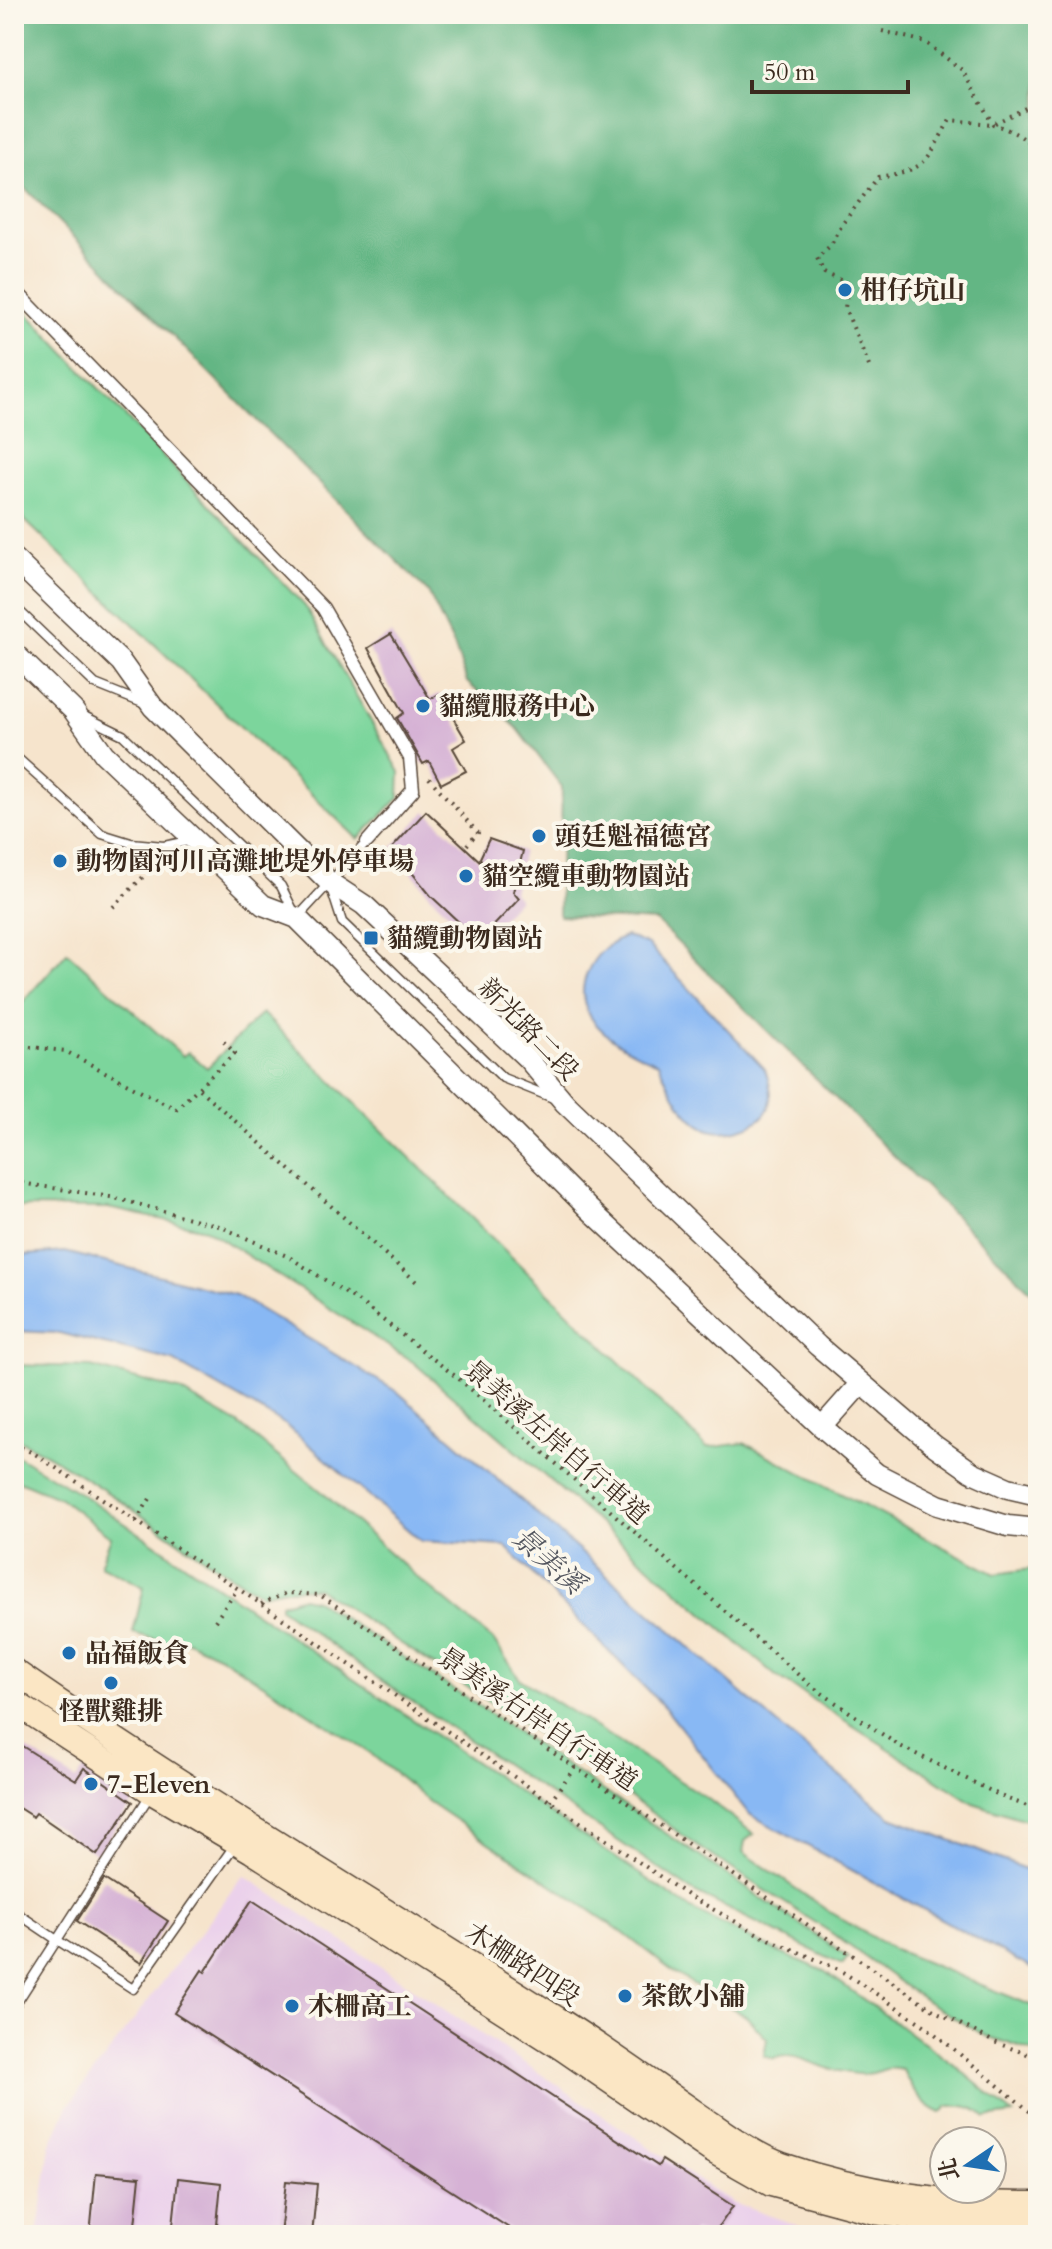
<svg xmlns="http://www.w3.org/2000/svg" width="1052" height="2249" viewBox="0 0 1052 2249" font-family="Cardo,'Noto Serif TC',serif">
  <rect width="100%" height="100%" fill="#fbf7ec"/>
  <filter id="ink" filterUnits="userSpaceOnUse"><feTurbulence type="fractalNoise" baseFrequency=".0125" numOctaves="2"/><feDisplacementMap in="SourceGraphic" scale="16" xChannelSelector="R" yChannelSelector="G"/><feConvolveMatrix kernelMatrix="1 2 1 2 8 2 1 2 1" color-interpolation-filters="sRGB"/></filter>
  <filter id="wash" filterUnits="userSpaceOnUse"><feTurbulence type="fractalNoise" baseFrequency=".006" numOctaves="4" result="noise"/><feDisplacementMap in="SourceGraphic" scale="32" xChannelSelector="R" yChannelSelector="G"/><feGaussianBlur stdDeviation="1.8" result="paint"/><feColorMatrix in="noise" values="0 0 0 0 0 0 0 0 0 0 0 0 0 0 0 0 0 1.4 0 .05"/><feComposite in="paint" operator="in"/></filter>
  <g filter="url(#wash)">
    <rect width="100%" height="100%" fill="#f6e4cc"/>
    <!-- built -->
    <path fill="#ebd1eb" d="M 244,1875 L 733,2203 L 826,2235 L 38,2235 L 50,2146 L 68,2106 Z"/>
    <!-- green -->
    <path fill="#7bd59c" stroke="#5b805d" stroke-width="2" d="M 14,299 L 305,606 L 400,772 L 399,798 L 358,839 L 14,510 Z
      M 67,952 L 183,1056 L 188,1052 L 207,1068 L 262,1013 L 707,1448 L 744,1443 L 995,1574 L 1038,1568 L 1038,1824 L 973,1803 L 776,1676 L 413,1362 L 206,1229 L 108,1208 L 14,1207 L 14,1012 Z
      M 14,1365 L 91,1367 L 178,1390 L 238,1424 L 322,1492 L 419,1579 L 493,1640 L 520,1679 L 708,1799 L 754,1834 L 745,1841 L 743,1852 L 831,1913 L 893,1949 L 1038,2008 L 1038,2053 L 986,2036 L 926,2001 L 830,1932 L 700,1848 L 597,1773 L 317,1588 L 285,1589 L 261,1594 C 177,1545 101,1481 14,1437 Z
      M 14,1454 L 86,1497 L 691,1909 L 778,1952 L 824,1971 L 953,2064 L 1013,2114 L 986,2118 C 974,2106 965,2105 948,2106 L 941,2113 C 922,2105 911,2089 903,2070 C 883,2065 883,2073 866,2074 C 857,2075 844,2072 835,2070 C 815,2067 794,2049 774,2059 L 764,2056 L 767,2039 L 747,2017 L 675,1973 L 618,1929 L 429,1802 L 370,1753 L 220,1656 L 183,1639 L 166,1642 L 133,1633 L 144,1587 L 100,1565 L 111,1537 L 60,1498 L 14,1479 Z
      M 302,1597 L 315,1600 L 467,1698 L 848,1957 L 842,1965 L 692,1891 L 367,1671 L 280,1608 L 280,1604 Z"/>
    <!-- forest -->
    <path fill="#64b684" stroke="#507051" stroke-width="2" d="M 14,14 L 1038,14 L 1038,1298 L 656,921 L 559,916 L 562,787 L 517,728 L 467,682 L 454,645 L 428,592 L 14,177 Z"/>
    <!-- water -->
    <path fill="#88b8f4" stroke="#627189" stroke-width="2" d="M 626,936 L 648,945 L 765,1069 C 769,1082 775,1099 767,1111 C 757,1128 723,1137 705,1128 C 682,1116 669,1085 658,1063 C 621,1048 568,1020 587,973 C 595,954 608,944 626,936 Z
      M 65,1252 L 236,1295 L 399,1393 L 792,1737 L 891,1817 L 1038,1874 L 1038,1972 L 749,1814 L 665,1708 L 505,1546 L 421,1541 L 286,1425 L 173,1361 L 59,1333 L 14,1331 L 14,1256 Z"/>
    <g id="blocks">
      <!-- building -->
      <path fill="#d6b2d5" d="M 391,634 L 430,699 L 439,694 L 466,740 L 453,748 L 466,771 L 441,784 L 429,761 L 423,764 L 397,718 L 404,713 L 368,648 Z
        M 426,811 L 484,865 L 480,858 L 489,839 L 523,851 L 513,892 L 519,899 L 486,934 L 484,931 L 477,939 L 431,896 L 392,848 Z
        M 14,1741 L 76,1780 L 84,1768 L 133,1802 L 97,1855 L 36,1813 L 33,1817 L 14,1805 Z
        M 104,1879 L 168,1921 L 141,1963 L 77,1921 Z
        M 252,1900 L 658,2166 L 662,2160 L 733,2206 L 713,2235 L 694,2229 L 691,2235 L 520,2235 L 174,2013 L 202,1970 L 205,1972 Z
        M 96,2173 L 140,2177 L 134,2235 L 90,2235 Z
        M 178,2178 L 221,2183 L 216,2235 L 172,2235 Z
        M 286,2181 L 317,2184 L 312,2235 L 280,2235 Z"/>
    </g>
  </g>
  <g filter="url(#ink)">
    <use href="#blocks" fill-opacity="0" stroke="#574638" stroke-width="2"/>
    <g fill="none" stroke-linecap="round" stroke-linejoin="round">
      <!-- service casing -->
      <g stroke="#574638" stroke-width="11">
        <path id="service" d="M 14,606 L 95,684 L 145,704
          M 84,716 L 123,735 L 281,886 L 297,918 L 367,842
          M 14,755 L 102,834 L 131,843 L 164,846 L 193,840
          M 331,888 L 342,922 L 503,1078 L 553,1098
          M 14,1911 L 57,1940 L 150,1795
          M 14,2007 L 57,1940 L 133,1989 L 234,1846"/>
      </g>
      <!-- pedestrian casing -->
      <g stroke="#574638" stroke-width="15">
        <path id="pedestrian" d="M 14,289 L 323,608 L 410,758 L 413,790 L 367,842"/>
      </g>
      <!-- tertiary casing -->
      <g stroke="#574638" stroke-width="23">
        <path id="tertiary" d="M 14,559 L 121,662 L 153,707 L 329,882 L 364,905 L 528,1059 L 565,1103 L 818,1346 L 935,1446 L 972,1472 L 1008,1488 L 1038,1495
          M 14,653 L 73,710 L 104,754 L 263,905 L 297,918 L 589,1209 L 822,1427 L 877,1474 L 938,1505 L 1008,1526 L 1038,1529
          M 822,1427 L 861,1383"/>
      </g>
      <!-- secondary casing -->
      <g stroke="#574638" stroke-width="27">
        <path id="secondary" d="M 14,1671 C 191,1794 377,1904 559,2020 C 605,2049 649,2081 694,2112 C 721,2130 751,2154 782,2165 C 863,2193 953,2205 1038,2204
          M 14,1702 L 152,1792 L 252,1851 L 562,2048 L 711,2150 L 771,2184 L 875,2212 L 977,2226 L 1038,2226"/>
      </g>
      <!-- path -->
      <path stroke="#574638" stroke-width="4" stroke-dasharray="2 6" stroke-linecap="butt" d="M 882,31 L 925,42 L 962,70 L 993,124 C 1010,130 1027,137 1038,153
        M 869,366 L 845,308 L 848,283 L 824,273 L 817,258 L 831,245 L 843,223 L 878,177 C 930,169 925,162 950,120 L 993,124 L 1038,102
        M 429,778 L 478,833 L 465,847
        M 113,907 L 162,858
        M 14,1045 L 65,1051 L 176,1109 L 235,1053 L 220,1038
        M 199,1089 L 420,1285
        M 14,1182 L 111,1197 L 219,1226 L 289,1257 L 361,1303 L 459,1379 L 810,1685 L 898,1745 L 1005,1798 L 1038,1810
        M 14,1444 L 35,1454 L 261,1604 L 687,1895 L 762,1936 L 838,1969 L 924,2025 L 1038,2118
        M 136,1521 L 153,1494
        M 261,1604 L 287,1593 L 320,1595 L 932,2009 L 994,2042 L 1038,2058
        M 215,1621 L 237,1590
        M 550,1801 L 576,1766"/>
      <!-- service -->
      <use href="#service" stroke="#fff" stroke-width="8"/>
      <!-- pedestrian -->
      <use href="#pedestrian" stroke="#fff" stroke-width="12"/>
      <!-- tertiary -->
      <use href="#tertiary" stroke="#fff" stroke-width="20"/>
      <!-- secondary -->
      <use href="#secondary" stroke="#fbe6c4" stroke-width="24"/>
    </g>
  </g>
  <!-- markers -->
  <g fill="#1f6fb2" stroke="#fbf7ec" stroke-width="3">
    <circle cx="845" cy="290" r="8"/>
    <circle cx="423" cy="706" r="8"/>
    <circle cx="539" cy="836" r="8"/>
    <circle cx="60" cy="861" r="8"/>
    <circle cx="466" cy="876" r="8"/>
    <rect x="363" y="930" width="16" height="16" rx="4"/>
    <circle cx="69" cy="1653" r="8"/>
    <circle cx="111" cy="1683" r="8"/>
    <circle cx="91" cy="1784" r="8"/>
    <circle cx="625" cy="1996" r="8"/>
    <circle cx="292" cy="2006" r="8"/>
  </g>
  <g text-anchor="middle" stroke-width="8" stroke-linejoin="round" paint-order="stroke">
    <!-- poi labels -->
    <g font-size="26" font-weight="bold" fill="#3b2a1e" stroke="#fbf7ec" text-anchor="start">
      <text x="861" y="299">柑仔坑山</text>
      <text x="439" y="715">貓纜服務中心</text>
      <text x="555" y="845">頭廷魁福德宮</text>
      <text x="76" y="870">動物園河川高灘地堤外停車場</text>
      <text x="482" y="885">貓空纜車動物園站</text>
      <text x="387" y="947">貓纜動物園站</text>
      <text x="85" y="1662">品福飯食</text>
      <text x="111" y="1720" text-anchor="middle">怪獸雞排</text>
      <text x="107" y="1793">7-Eleven</text>
      <text x="641" y="2005">茶飲小舖</text>
      <text x="308" y="2015">木柵高工</text>
    </g>
    <!-- street labels -->
    <g font-size="26" fill="#3b2a1e" stroke="#fbf7ec">
      <text transform="translate(529 1029) rotate(46)" y="9">新光路二段</text>
      <text transform="translate(557 1442) rotate(41)" y="9">景美溪左岸自行車道</text>
      <text transform="translate(538 1719) rotate(34)" y="9">景美溪右岸自行車道</text>
      <text transform="translate(523 1964) rotate(33)" y="9">木柵路四段</text>
    </g>
    <!-- water labels -->
    <g font-size="28" font-style="italic" fill="#52555e" stroke="#fbf7ec">
      <text transform="translate(549 1560) rotate(41)" y="10">景美溪</text>
    </g>
  </g>
  <!-- margin -->
  <rect width="1052" height="2249" fill="none" stroke="#fbf7ec" stroke-width="48"/>
  <!-- north arrow -->
  <g transform="translate(968 2165) rotate(257)"><circle r="38" fill="#fbf7ec" stroke="#aea59a" stroke-width="2"/>
  <path d="M0-6L14 30L0 20L-14 30Z" fill="#1f6fb2"/>
  <text y="-12" font-size="22" font-weight="bold" text-anchor="middle" fill="#3b2a1e">北</text>
  </g>
  <!-- scale -->
  <path d="M752 80v12h156v-12" fill="none" stroke="#3b2a1e" stroke-width="4"/>
  <text x="764" y="80" font-size="24" fill="#3b2a1e" stroke="#fbf7ec" stroke-width="6" paint-order="stroke">50 m</text>
</svg>
